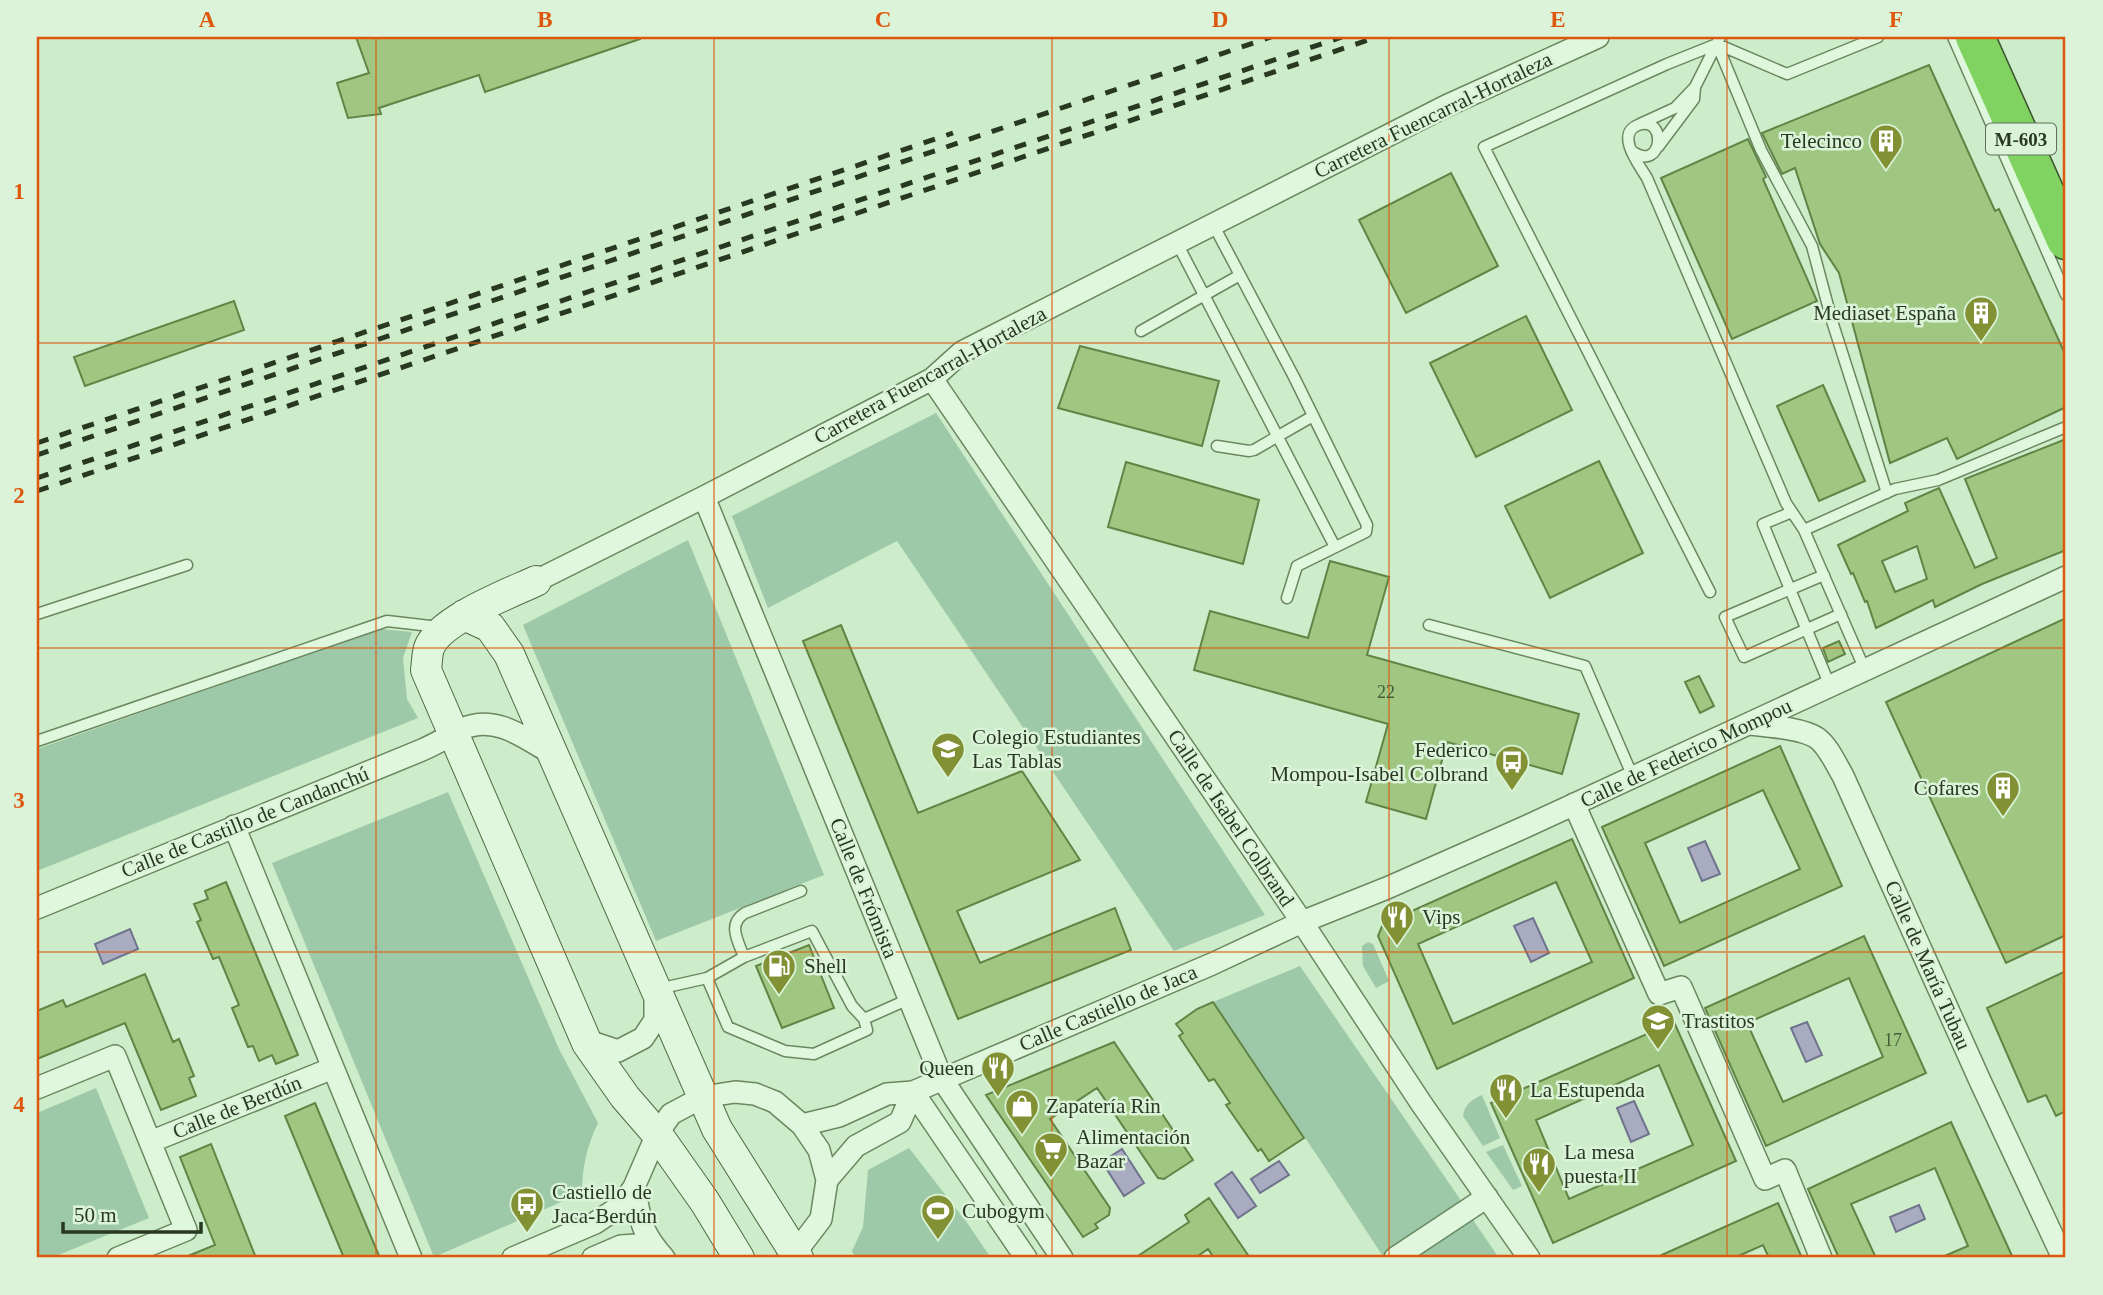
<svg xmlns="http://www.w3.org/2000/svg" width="2103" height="1295" viewBox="0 0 2103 1295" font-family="Georgia,serif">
  <rect width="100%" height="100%" fill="#cdecc9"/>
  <!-- green -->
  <path fill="#9dc9a9" d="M 936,413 L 1265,915 L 1174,951 L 897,541 L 768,608 L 732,516 Z
    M 688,540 L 824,875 L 656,941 L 523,625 Z
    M 380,629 L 412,632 L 403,658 L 407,699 L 418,718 L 37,871 L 37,749 Z
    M 448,792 L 559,1049 L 598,1123 C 587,1146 582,1167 582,1193 L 434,1257 L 272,863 Z
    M 1368,942 L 1373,944 L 1389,981 L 1376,988 L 1363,966 L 1362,946 Z
    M 1300,966 L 1464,1205 L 1384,1258 L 1320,1160 L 1213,1002 Z
    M 96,1088 L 149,1218 L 51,1258 L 37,1258 L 37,1113 Z
    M 1482,1095 L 1500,1138 L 1483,1146 L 1463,1116 C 1465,1104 1471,1100 1482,1095 Z
    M 1503,1145 L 1522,1186 L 1513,1190 L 1486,1152 Z
    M 909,1148 L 968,1224 L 991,1258 L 855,1258 L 852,1251 L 863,1227 L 868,1170 Z
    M 1471,1217 L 1499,1258 L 1408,1258 Z"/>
  <!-- water -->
  <path fill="#a9acc0" stroke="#70738e" stroke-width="2" d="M 1705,841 L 1720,874 L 1702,881 L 1688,848 Z
    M 1533,918 L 1549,953 L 1531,962 L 1514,926 Z
    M 130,929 L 138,949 L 103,964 L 95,944 Z
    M 1807,1022 L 1822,1055 L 1806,1062 L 1791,1028 Z
    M 1634,1101 L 1649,1134 L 1631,1142 L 1617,1108 Z
    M 1122,1149 L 1144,1183 L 1124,1196 L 1102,1162 Z
    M 1279,1161 L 1289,1175 L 1260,1193 L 1251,1179 Z
    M 1232,1172 L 1256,1206 L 1238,1218 L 1215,1184 Z
    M 1919,1205 L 1925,1219 L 1896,1232 L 1890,1217 Z"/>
  <!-- building -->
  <path fill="#9fc781" stroke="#618446" stroke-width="2" fill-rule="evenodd" d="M 356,37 L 640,37 L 640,39 L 485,92 L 479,75 L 379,108 L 381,114 L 348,118 L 337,83 L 369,73 Z
    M 1929,65 L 1995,211 L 1999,209 L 2066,356 L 2066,407 L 1957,459 L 1947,438 L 1890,463 L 1839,273 L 1820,244 L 1795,168 L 1782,174 L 1762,133 Z
    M 1748,139 L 1766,177 L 1763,179 L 1817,301 L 1732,339 L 1661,178 Z
    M 1451,173 L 1498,266 L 1406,313 L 1359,220 Z
    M 234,301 L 244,330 L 85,386 L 74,357 Z
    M 1526,316 L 1572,410 L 1476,457 L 1430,363 Z
    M 1080,346 L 1219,381 L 1202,446 L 1058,408 Z
    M 1823,385 L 1865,481 L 1819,501 L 1777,406 Z
    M 2066,439 L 2066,550 L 1982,584 L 1935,607 L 1933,600 L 1876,628 L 1867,601 L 1865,602 L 1853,573 L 1851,574 L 1838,545 L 1908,511 L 1905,503 L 1939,488 L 1975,568 L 1997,558 L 1965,479 ZM 1917,546 L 1927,579 L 1895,592 L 1882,561 Z
    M 1599,461 L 1643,553 L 1550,598 L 1505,506 Z
    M 1126,462 L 1259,500 L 1243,564 L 1108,527 Z
    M 1330,561 L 1389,577 L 1367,655 L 1579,714 L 1562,774 L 1447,742 L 1426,819 L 1366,802 L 1388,724 L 1194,670 L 1210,611 L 1308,638 Z
    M 2066,618 L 2066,935 L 2006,963 L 1886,702 Z
    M 841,625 L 918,813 L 1022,771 L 1080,860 L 957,911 L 980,963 L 1115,908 L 1131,950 L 958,1019 L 803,641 Z
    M 1839,641 L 1845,654 L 1828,662 L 1823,648 Z
    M 1699,676 L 1714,706 L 1700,713 L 1685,682 Z
    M 1780,746 L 1842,886 L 1664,966 L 1602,827 ZM 1763,790 L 1800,869 L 1680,923 L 1645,843 Z
    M 1572,839 L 1634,978 L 1437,1069 L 1378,936 L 1383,924 ZM 1556,882 L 1592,962 L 1453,1024 L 1418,944 Z
    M 226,882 L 298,1055 L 276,1064 L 272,1055 L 259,1061 L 253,1046 L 248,1047 L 232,1008 L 239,1005 L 219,957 L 213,959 L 197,922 L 201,920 L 194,904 L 208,899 L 205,891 Z
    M 1864,936 L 1926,1073 L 1766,1146 L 1705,1008 ZM 1849,978 L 1883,1057 L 1783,1102 L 1747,1023 Z
    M 809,945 L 834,1008 L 782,1028 L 756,966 Z
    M 2066,971 L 2066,1111 L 2056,1116 L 2046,1095 L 2028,1102 L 1987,1008 Z
    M 145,974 L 173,1042 L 179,1039 L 194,1076 L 189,1078 L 196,1096 L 161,1110 L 125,1023 L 37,1059 L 37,1011 L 63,1000 L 66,1007 Z
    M 1213,1002 L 1304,1138 L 1269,1161 L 1261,1149 L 1258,1151 L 1226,1105 L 1230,1103 L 1214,1079 L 1209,1081 L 1179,1036 L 1183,1033 L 1176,1024 L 1197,1009 Z
    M 1674,1022 L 1736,1161 L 1553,1243 L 1491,1103 ZM 1659,1065 L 1693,1145 L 1569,1199 L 1536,1120 Z
    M 1114,1042 L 1193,1160 L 1164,1179 L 1158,1178 L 1097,1088 L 1050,1119 L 1110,1208 L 1109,1215 L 1095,1224 L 1098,1228 L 1083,1237 L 986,1095 Z
    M 315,1103 L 380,1258 L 344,1258 L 285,1116 Z
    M 1951,1122 L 2013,1258 L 1940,1258 L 1968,1246 L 1935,1168 L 1851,1204 L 1876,1258 L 1839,1258 L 1808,1189 Z
    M 211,1144 L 256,1258 L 183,1258 L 215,1245 L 180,1157 Z
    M 1209,1198 L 1250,1258 L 1214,1258 L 1208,1249 L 1195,1258 L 1135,1258 L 1189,1222 L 1185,1215 Z
    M 1778,1203 L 1802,1258 L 1769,1258 L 1763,1245 L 1734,1258 L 1655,1258 Z"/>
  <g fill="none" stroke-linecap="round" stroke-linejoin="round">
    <!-- lane casing -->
    <g stroke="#6b875f" stroke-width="13">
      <path id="lane" d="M 1953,37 L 2066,295
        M 1717,44 L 1761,150 L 1812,246 L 1832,321 L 1887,493
        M 1640,124 L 1675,108 L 1695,87
        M 1658,147 L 1694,99 L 1695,87 L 1720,37
        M 1632,151 C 1663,174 1668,114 1638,125 C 1615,134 1639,165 1647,178 L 1786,503 L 1804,530 L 1865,670
        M 1213,224 L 1294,377 L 1367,525 L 1366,532 L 1297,566 L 1287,598
        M 1177,243 L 1335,547
        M 1141,331 L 1240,275
        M 1217,446 L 1249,451 L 1254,450 L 1313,416
        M 1792,512 L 1763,524 L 1830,686
        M 1804,530 L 1895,489 L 1938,480 L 2066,427
        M 1824,575 L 1725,617 L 1744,657 L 1841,614
        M 1710,592 L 1484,147 L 1667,64 L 1717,44 L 1787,74 L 1878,37
        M 37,614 L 187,565
        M 1429,625 L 1585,666 L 1633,777
        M 37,741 L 387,621 L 439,627
        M 744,957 C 738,941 727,924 745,913 L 801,891
        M 707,978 L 744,957 L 812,931 L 852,1006 L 864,1019
        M 658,989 L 707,978 L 728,1027 L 785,1051 L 814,1054 L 867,1030 L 864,1019 L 909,999"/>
    </g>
    <!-- street casing -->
    <g stroke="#6b875f" stroke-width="24">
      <path id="street" d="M 932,379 L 1302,922 L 1421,1103 L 1529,1258
        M 704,497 L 942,1079 L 1062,1258
        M 536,581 L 704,497 L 932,379 L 962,352 L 1446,106 L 1598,37
        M 1749,724 C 1768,726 1802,728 1817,738 C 1828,746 1836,764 1843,776 L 1981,1083 L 2063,1258
        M 1574,804 L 1659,994 L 1681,987 L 1765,1179 L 1785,1170 L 1821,1258
        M 234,826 L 411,1258
        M 37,908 L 422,750 C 436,744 449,736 462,729 C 496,714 525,738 554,755
        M 587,1043 L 591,1042 L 618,1051 L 643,1038 L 655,1020 L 655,996
        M 37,1088 L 115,1056 L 186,1230 L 118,1258
        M 913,1092 L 1026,1258
        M 802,1125 L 839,1116 L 887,1094 L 913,1092 L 1212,964 L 1302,922 L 1387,888 L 1525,827 L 2066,577
        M 150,1142 L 333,1068
        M 827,1180 L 856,1146 L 900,1122 L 913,1092
        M 634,1187 C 641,1221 640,1231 664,1258
        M 513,1258 L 595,1223 L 622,1205 L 634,1187 L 657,1134 L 671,1114 L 703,1097 L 735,1092 L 755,1094 L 775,1102 L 802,1125 L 819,1150 L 827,1180 L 821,1219 L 795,1253 L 788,1258
        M 593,1258 L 621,1246 L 651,1244
        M 1395,1258 L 1487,1197"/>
    </g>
    <!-- secondary casing -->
    <g stroke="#4f6942" stroke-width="32">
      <path id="secondary" d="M 536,581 C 510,593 439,620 429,648 C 427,654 427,663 426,670 L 587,1043 L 625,1097 L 657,1134 L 705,1202 L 739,1258
        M 464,615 L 490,627 L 509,654 L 717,1129 L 798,1258"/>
    </g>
    <!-- highway casing -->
    <g stroke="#3f5532" stroke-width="41">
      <path id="highway" d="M 1975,37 L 2066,240"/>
    </g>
    <!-- lane -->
    <use href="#lane" stroke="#dff7dc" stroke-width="10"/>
    <!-- street -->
    <use href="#street" stroke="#dff7dc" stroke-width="21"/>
    <!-- secondary -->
    <use href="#secondary" stroke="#dff7dc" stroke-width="30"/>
    <!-- highway -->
    <use href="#highway" stroke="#80d361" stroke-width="38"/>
    <!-- rail -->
    <path stroke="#293821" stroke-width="5" stroke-dasharray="12 12" stroke-linecap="butt" d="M 37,443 L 953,133
      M 37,455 L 1271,37
      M 37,478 L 1342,37
      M 37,491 L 1377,37"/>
  </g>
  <!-- grid -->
  <path fill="none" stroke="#de570d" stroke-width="2" stroke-opacity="0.55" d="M 376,37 L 376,1258M 714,37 L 714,1258M 1052,37 L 1052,1258M 1389,37 L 1389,1258M 1727,37 L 1727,1258M 37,343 L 2066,343M 37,648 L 2066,648M 37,952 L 2066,952"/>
  <!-- icons -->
  <defs>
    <g id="building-pin" transform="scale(1.75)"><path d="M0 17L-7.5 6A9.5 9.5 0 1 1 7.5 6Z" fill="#829133" stroke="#dbf3d8"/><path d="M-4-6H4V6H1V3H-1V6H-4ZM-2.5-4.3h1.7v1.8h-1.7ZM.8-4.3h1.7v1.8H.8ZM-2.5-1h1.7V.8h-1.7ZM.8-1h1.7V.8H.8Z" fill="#fff"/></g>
    <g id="school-pin" transform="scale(1.75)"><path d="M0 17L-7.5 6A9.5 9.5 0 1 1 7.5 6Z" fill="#829133" stroke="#dbf3d8"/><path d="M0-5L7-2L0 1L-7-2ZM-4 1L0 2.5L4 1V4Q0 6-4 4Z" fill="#fff"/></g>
    <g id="bus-pin" transform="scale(1.75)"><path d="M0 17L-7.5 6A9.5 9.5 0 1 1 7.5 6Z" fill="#829133" stroke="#dbf3d8"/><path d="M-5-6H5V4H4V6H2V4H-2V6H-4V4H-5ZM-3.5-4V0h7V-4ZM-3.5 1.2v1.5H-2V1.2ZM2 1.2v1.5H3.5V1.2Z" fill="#fff"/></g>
    <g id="restaurant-pin" transform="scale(1.75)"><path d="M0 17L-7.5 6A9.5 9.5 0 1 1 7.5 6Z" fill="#829133" stroke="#dbf3d8"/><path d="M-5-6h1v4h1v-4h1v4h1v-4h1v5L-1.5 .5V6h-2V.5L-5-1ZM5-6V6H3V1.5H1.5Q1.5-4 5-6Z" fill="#fff"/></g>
    <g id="fuel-pin" transform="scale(1.75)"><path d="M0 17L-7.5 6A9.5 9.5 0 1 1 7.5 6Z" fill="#829133" stroke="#dbf3d8"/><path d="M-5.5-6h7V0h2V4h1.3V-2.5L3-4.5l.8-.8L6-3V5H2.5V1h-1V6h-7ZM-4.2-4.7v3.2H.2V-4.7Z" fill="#fff"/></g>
    <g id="shop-pin" transform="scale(1.75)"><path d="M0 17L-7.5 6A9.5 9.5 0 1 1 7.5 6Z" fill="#829133" stroke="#dbf3d8"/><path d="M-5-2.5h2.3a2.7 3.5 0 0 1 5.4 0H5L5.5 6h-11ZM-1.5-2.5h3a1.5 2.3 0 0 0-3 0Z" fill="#fff"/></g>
    <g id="supermarket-pin" transform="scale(1.75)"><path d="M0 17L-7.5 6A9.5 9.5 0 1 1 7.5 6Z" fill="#829133" stroke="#dbf3d8"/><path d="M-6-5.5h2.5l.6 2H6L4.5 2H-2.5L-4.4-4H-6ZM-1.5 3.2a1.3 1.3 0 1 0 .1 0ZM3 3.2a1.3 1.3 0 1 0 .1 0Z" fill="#fff"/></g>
    <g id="stadium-pin" transform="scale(1.75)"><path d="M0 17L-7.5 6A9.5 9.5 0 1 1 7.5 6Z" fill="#829133" stroke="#dbf3d8"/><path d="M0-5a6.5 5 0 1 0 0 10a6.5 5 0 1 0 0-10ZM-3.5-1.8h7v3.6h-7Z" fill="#fff"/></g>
  </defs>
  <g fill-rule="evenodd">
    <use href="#building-pin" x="1886" y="141"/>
    <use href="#building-pin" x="1981" y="313"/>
    <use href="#school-pin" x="948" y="749"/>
    <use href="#bus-pin" x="1512" y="762"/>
    <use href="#building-pin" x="2003" y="788"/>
    <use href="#restaurant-pin" x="1397" y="917"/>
    <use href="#fuel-pin" x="779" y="966"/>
    <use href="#school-pin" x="1658" y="1021"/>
    <use href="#restaurant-pin" x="998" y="1068"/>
    <use href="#restaurant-pin" x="1506" y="1090"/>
    <use href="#shop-pin" x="1022" y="1106"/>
    <use href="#supermarket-pin" x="1051" y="1149"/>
    <use href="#restaurant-pin" x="1539" y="1164"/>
    <use href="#bus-pin" x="527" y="1204"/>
    <use href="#stadium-pin" x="938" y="1211"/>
  </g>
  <g text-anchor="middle" stroke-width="5" stroke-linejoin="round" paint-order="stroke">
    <!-- number labels -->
    <g font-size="18" fill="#465c39">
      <text x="1386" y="698">22</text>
      <text x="1893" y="1046">17</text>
    </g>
    <!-- shield labels -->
    <rect fill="#dbf3d8" stroke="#5e7058" stroke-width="2" x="1986" y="123.5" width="70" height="31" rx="5"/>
    <g font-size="19" font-weight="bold" fill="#293821">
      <text x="2021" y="146">M-603</text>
    </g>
    <!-- street labels -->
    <g font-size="21" fill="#293821" stroke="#dbf3d8">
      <text transform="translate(1433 115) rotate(-26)" y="7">Carretera Fuencarral-Hortaleza</text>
      <text transform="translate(930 375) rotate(-29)" y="7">Carretera Fuencarral-Hortaleza</text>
      <text transform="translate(1686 753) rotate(-25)" y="7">Calle de Federico Mompou</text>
      <text transform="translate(1231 818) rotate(56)" y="7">Calle de Isabel Colbrand</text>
      <text transform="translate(245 822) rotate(-22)" y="7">Calle de Castillo de Candanchú</text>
      <text transform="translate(864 888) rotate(68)" y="7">Calle de Frómista</text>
      <text transform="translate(1928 965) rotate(66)" y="7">Calle de María Tubau</text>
      <text transform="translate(1108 1008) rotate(-23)" y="7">Calle Castiello de Jaca</text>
      <text transform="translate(237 1107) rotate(-22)" y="7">Calle de Berdún</text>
    </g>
    <!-- poi labels -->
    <g font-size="21" fill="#293821" stroke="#dbf3d8" text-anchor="start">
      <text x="1862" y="148" text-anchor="end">Telecinco</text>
      <text x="1956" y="320" text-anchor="end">Mediaset España</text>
      <text x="972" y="744">Colegio Estudiantes<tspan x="972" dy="24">Las Tablas</tspan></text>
      <text x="1488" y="757" text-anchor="end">Federico<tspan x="1488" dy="24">Mompou-Isabel Colbrand</tspan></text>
      <text x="1979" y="795" text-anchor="end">Cofares</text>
      <text x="1422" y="924">Vips</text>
      <text x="804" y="973">Shell</text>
      <text x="1682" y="1028">Trastitos</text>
      <text x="974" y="1075" text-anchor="end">Queen</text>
      <text x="1530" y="1097">La Estupenda</text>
      <text x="1046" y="1113">Zapatería Rin</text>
      <text x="1076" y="1144">Alimentación<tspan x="1076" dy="24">Bazar</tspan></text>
      <text x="1564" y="1159">La mesa<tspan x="1564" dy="24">puesta II</tspan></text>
      <text x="552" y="1199">Castiello de<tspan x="552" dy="24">Jaca-Berdún</tspan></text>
      <text x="962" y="1218">Cubogym</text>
    </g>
  </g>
  <!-- border -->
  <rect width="2103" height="1295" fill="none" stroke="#dbf3d8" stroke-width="77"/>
  <!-- scale -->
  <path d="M63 1222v10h138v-10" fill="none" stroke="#293821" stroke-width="3.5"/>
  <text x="74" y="1222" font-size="21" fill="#293821" stroke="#dbf3d8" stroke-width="5" paint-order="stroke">50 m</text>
  <rect x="38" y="38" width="2026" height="1218" fill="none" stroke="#de570d" stroke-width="2.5"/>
  <g font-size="23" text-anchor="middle" font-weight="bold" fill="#de570d">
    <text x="207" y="27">A</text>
    <text x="545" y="27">B</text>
    <text x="883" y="27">C</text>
    <text x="1220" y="27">D</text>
    <text x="1558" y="27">E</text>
    <text x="1896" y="27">F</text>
    <text x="19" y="199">1</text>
    <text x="19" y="503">2</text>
    <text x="19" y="808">3</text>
    <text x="19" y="1112">4</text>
  </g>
</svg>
